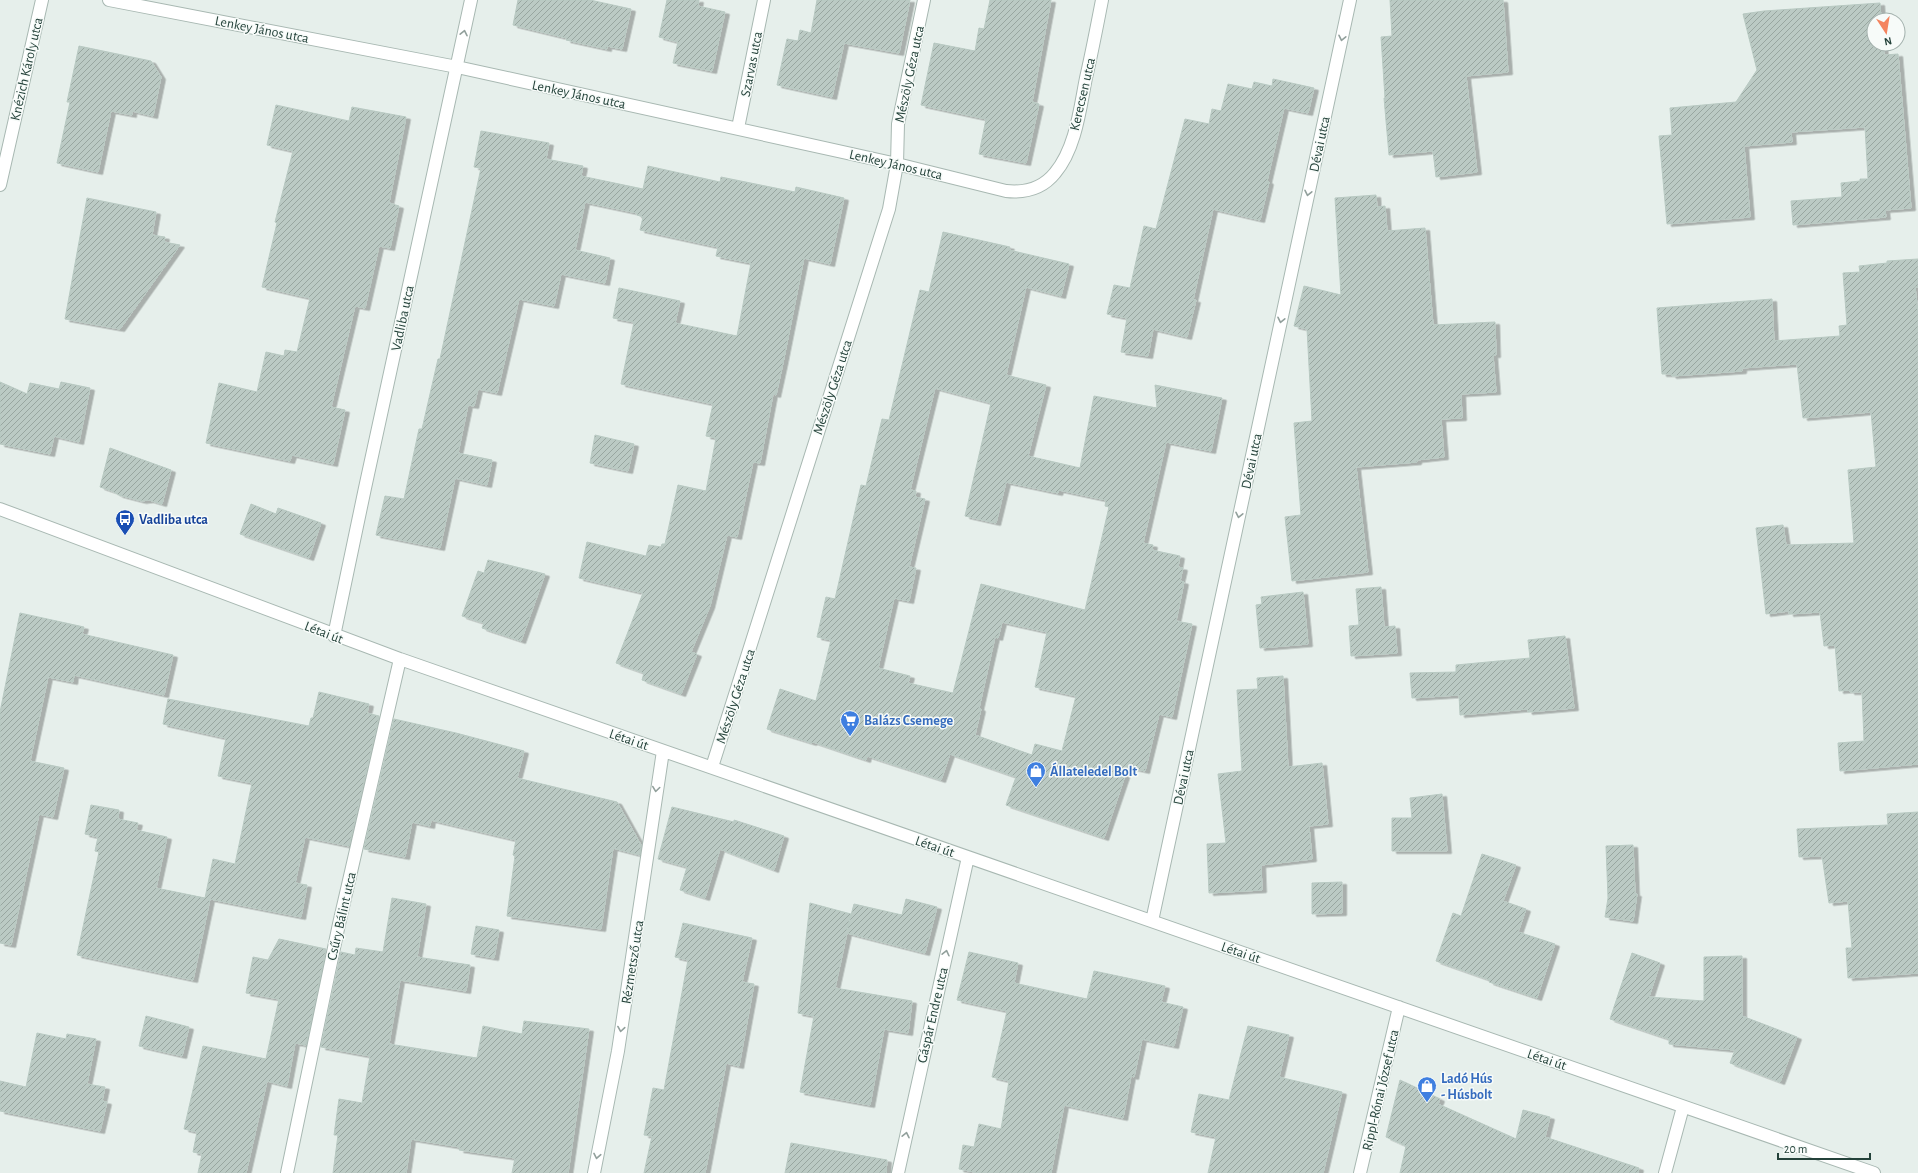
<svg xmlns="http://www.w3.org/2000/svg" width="1918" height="1173" viewBox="0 0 1918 1173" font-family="'Alegreya Sans',sans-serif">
  <defs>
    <pattern id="building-hatch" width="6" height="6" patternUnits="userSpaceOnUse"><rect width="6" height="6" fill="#bbcac4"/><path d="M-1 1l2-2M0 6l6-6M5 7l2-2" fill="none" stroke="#98a6a0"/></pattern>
    <filter id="shadow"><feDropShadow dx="4.5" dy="2.5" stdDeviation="0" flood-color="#0004"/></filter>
  </defs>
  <rect width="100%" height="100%" fill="#e6efeb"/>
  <!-- building -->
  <path fill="url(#building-hatch)" stroke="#b8c9c2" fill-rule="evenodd" filter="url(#shadow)" d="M 518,0 L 590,0 L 631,9 L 622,49 L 607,46 L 607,49 L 566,40 L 567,38 L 513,25 Z
    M 667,0 L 699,0 L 698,6 L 725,12 L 712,71 L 673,63 L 678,42 L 659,37 Z
    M 817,0 L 910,0 L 899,53 L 844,43 L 832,97 L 777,85 L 787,39 L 798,41 L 800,30 L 811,33 Z
    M 990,0 L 1051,0 L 1032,102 L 1039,104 L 1026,163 L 979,154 L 986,119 L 921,105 L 934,43 L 975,51 L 979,28 L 984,29 Z
    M 1390,0 L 1503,0 L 1508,72 L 1466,76 L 1477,172 L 1436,177 L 1433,151 L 1389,155 L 1384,98 L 1385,98 L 1381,37 L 1392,36 Z
    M 1880,3 L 1881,20 L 1874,20 L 1874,44 L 1883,44 L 1884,55 L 1898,54 L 1911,208 L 1885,210 L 1886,217 L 1793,225 L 1791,201 L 1842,197 L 1841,183 L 1860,181 L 1860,179 L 1868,179 L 1865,127 L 1791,132 L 1792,142 L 1744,146 L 1750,217 L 1667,224 L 1659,136 L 1672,135 L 1670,108 L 1736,102 L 1757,70 L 1743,14 L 1764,11 Z
    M 79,46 L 151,61 L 161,77 L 153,116 L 132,111 L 132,115 L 111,111 L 98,172 L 57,163 L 70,102 L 67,102 Z
    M 1273,79 L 1314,88 L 1308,113 L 1284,108 L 1267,181 L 1269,182 L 1260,220 L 1213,209 L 1193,300 L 1196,300 L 1187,337 L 1153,329 L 1148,356 L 1121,352 L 1127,318 L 1107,314 L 1114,285 L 1130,288 L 1144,226 L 1156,229 L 1185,119 L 1209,124 L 1212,109 L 1221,111 L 1228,84 L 1252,89 L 1254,82 L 1272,86 Z
    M 276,105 L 349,121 L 352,107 L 406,117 L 389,203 L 399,206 L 390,248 L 379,246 L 365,308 L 355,306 L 331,407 L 345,410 L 333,464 L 292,455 L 290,461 L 206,443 L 219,383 L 257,392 L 266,352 L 284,356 L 285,350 L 297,352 L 310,298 L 262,287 L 277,223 L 275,222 L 293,151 L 267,145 Z
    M 481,131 L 549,143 L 546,159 L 583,166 L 581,176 L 643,189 L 648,166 L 720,182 L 721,177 L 795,192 L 796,187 L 844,198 L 830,264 L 804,258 L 783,363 L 776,395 L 773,394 L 760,463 L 753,462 L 737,537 L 727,535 L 710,606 L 691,652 L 697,654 L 681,694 L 642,680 L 644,673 L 616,663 L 643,593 L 579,578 L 587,542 L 646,556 L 649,545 L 661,547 L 662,544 L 665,544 L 678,485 L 706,491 L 716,438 L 706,436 L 713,404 L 621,384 L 634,322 L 613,318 L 619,288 L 680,301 L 675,323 L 737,336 L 751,263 L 716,256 L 718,247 L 640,230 L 643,217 L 637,215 L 637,213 L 585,202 L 575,250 L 610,258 L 605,283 L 561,274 L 554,306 L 519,299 L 497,393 L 478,389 L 474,406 L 468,405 L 458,453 L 492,460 L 487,485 L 455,478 L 440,548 L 376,535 L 385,496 L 404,499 L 419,429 L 422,429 L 438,359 L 440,359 L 481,168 L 474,167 Z
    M 1376,195 L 1377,207 L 1385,206 L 1387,231 L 1425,228 L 1433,325 L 1495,322 L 1496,355 L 1493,355 L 1496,392 L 1461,394 L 1462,418 L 1441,419 L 1444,457 L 1417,460 L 1417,462 L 1356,467 L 1368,572 L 1292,581 L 1285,517 L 1301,515 L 1294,423 L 1312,421 L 1307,329 L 1294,326 L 1304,286 L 1341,295 L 1335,198 Z
    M 87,198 L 156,212 L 152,235 L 165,237 L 164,242 L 180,245 L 120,329 L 65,319 Z
    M 943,232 L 1010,247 L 1009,250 L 1069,264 L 1061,296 L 1026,287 L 1006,375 L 1046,385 L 1028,456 L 1080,468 L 1094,396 L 1157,408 L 1155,385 L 1222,398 L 1211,451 L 1166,442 L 1143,543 L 1153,545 L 1152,550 L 1180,556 L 1178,567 L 1183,568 L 1180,581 L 1184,582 L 1176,621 L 1192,624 L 1172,717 L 1159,714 L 1145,771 L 1128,767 L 1104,838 L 1006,805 L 1016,777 L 950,754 L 941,780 L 867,756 L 866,760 L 813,742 L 812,743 L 767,729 L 780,689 L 816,701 L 831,640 L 817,637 L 826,597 L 835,599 L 861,485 L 866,486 L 882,419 L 889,420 L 920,290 L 929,292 ZM 935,388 L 991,403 L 965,516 L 996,523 L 1006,482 L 1058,493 L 1059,490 L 1106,500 L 1105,506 L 1109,507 L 1085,610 L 981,584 L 953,693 L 908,683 L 910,676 L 878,668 L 894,598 L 909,601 L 916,568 L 909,567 L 925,499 L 915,497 L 916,491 L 910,490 ZM 1002,622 L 1047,632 L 1035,687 L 1076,696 L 1062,751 L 1035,744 L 1032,755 L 975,735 L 981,709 L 979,708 L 995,637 L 998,638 Z
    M 1918,259 L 1918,287 L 1915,287 L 1918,313 L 1918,764 L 1840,771 L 1838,743 L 1864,741 L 1862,692 L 1850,692 L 1850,690 L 1839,691 L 1835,645 L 1824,646 L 1820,612 L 1789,614 L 1789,611 L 1766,614 L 1756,528 L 1783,525 L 1786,545 L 1854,543 L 1848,470 L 1876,467 L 1871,412 L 1803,418 L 1797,364 L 1742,368 L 1742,371 L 1672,376 L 1671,374 L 1662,374 L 1657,308 L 1772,299 L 1774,341 L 1840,336 L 1839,326 L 1847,325 L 1843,273 L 1860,272 L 1859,266 L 1887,263 L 1887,261 Z
    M 0,382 L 27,394 L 30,383 L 59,389 L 61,382 L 90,388 L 79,442 L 54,436 L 50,454 L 0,444 Z
    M 595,435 L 634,444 L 628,471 L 590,463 Z
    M 110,448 L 171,470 L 162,504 L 149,500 L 142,501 L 119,495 L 112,491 L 100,487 Z
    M 251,504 L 276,514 L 278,508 L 321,523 L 309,558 L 240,534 Z
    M 488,560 L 545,574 L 521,641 L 482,628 L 484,623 L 462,616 L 478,571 L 484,573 Z
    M 1381,587 L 1384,627 L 1395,626 L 1397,653 L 1351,656 L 1349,626 L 1359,625 L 1356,589 Z
    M 1303,592 L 1308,644 L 1260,648 L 1256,605 L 1262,604 L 1261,597 Z
    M 20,613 L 84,627 L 82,634 L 173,655 L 164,695 L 74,675 L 73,682 L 48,677 L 30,761 L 64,768 L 53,817 L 39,814 L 11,945 L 0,943 L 0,712 Z
    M 1565,636 L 1574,708 L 1528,712 L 1527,709 L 1460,715 L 1459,695 L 1412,698 L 1410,673 L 1456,672 L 1456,665 L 1530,658 L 1528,640 Z
    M 1283,676 L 1288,767 L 1322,763 L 1328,824 L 1309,826 L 1312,859 L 1261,865 L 1262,890 L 1209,893 L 1207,844 L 1226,843 L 1218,774 L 1242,771 L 1237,690 L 1258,689 L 1257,678 Z
    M 319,692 L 369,704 L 367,713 L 379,716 L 349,846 L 305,837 L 295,883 L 307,885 L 301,917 L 210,899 L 193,980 L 77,955 L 99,852 L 95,851 L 98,837 L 85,834 L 91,805 L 119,810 L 118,819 L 138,823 L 136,830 L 167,837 L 156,888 L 205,898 L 213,859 L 235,864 L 252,783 L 218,776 L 226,738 L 163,724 L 168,699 L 309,726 L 311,718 L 313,718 Z
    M 394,719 L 456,733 L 524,751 L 517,778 L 617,802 L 641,845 L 640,855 L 613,848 L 601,929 L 507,916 L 515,856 L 513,855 L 516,840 L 431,820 L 430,826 L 412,822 L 405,857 L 364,849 Z
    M 1442,794 L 1447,851 L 1392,851 L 1392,818 L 1412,818 L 1410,798 Z
    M 672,807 L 734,822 L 734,820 L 784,836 L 774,870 L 720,849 L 705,898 L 680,890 L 687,867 L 658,859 Z
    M 1918,812 L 1918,973 L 1848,978 L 1846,948 L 1852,948 L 1848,901 L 1829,903 L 1822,856 L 1799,857 L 1797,829 L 1888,825 L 1887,814 Z
    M 1633,845 L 1635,894 L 1637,894 L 1633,921 L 1605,917 L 1608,898 L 1606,846 Z
    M 1482,854 L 1516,865 L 1503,901 L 1526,909 L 1518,932 L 1555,944 L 1537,998 L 1489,982 L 1490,980 L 1436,961 L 1453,913 L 1461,916 Z
    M 1342,882 L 1342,913 L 1312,914 L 1312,883 Z
    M 392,898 L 426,904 L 417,957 L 470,965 L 466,991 L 400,980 L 389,1044 L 477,1058 L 483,1026 L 522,1034 L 524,1021 L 589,1029 L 568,1173 L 512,1173 L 515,1158 L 459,1150 L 460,1147 L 411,1139 L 406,1173 L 333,1173 L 338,1135 L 334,1135 L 339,1099 L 362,1103 L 370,1056 L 321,1047 L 341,952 L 355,955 L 356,948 L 383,952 Z
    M 906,899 L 937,907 L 925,953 L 847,933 L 835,988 L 912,1001 L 908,1033 L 884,1029 L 870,1105 L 800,1092 L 814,1016 L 798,1013 L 810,903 L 851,914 L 847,930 L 854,904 L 902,915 Z
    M 683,923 L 752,938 L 742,982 L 754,984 L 739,1066 L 726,1063 L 705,1173 L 644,1173 L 652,1136 L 644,1135 L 653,1088 L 664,1090 L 688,960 L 675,957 Z
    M 476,926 L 499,930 L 494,958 L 471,954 Z
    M 279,939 L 326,949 L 306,1045 L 295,1043 L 287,1086 L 267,1081 L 246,1173 L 198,1173 L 202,1154 L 193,1152 L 197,1132 L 184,1129 L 203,1046 L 266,1059 L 279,999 L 246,993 L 253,957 L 268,960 Z
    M 969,952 L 1018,963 L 1014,983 L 1087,999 L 1094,971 L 1165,986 L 1161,1002 L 1183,1007 L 1174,1046 L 1142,1039 L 1134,1077 L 1131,1076 L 1123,1118 L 1064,1105 L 1051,1173 L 979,1173 L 959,1169 L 963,1145 L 974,1147 L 979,1124 L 1001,1129 L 1009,1081 L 992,1077 L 1007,1011 L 957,1000 Z
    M 1632,953 L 1660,963 L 1649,997 L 1704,1001 L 1704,957 L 1742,956 L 1742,1016 L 1797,1037 L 1780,1082 L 1730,1063 L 1735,1050 L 1669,1044 L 1669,1039 L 1610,1019 Z
    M 146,1016 L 189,1027 L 182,1056 L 139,1046 Z
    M 1248,1026 L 1289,1035 L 1279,1077 L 1342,1092 L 1323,1173 L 1208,1173 L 1216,1137 L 1191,1132 L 1199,1094 L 1229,1100 Z
    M 37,1033 L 66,1039 L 67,1034 L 96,1039 L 87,1084 L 105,1087 L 102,1101 L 107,1102 L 100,1131 L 0,1111 L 0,1081 L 26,1087 Z
    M 1400,1080 L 1440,1099 L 1438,1104 L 1516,1139 L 1523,1110 L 1550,1117 L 1545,1137 L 1639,1168 L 1638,1173 L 1400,1173 L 1406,1146 L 1386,1137 Z
    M 791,1143 L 887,1160 L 886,1173 L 785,1173 Z"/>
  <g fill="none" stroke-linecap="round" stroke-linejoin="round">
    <!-- minor casing -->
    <g stroke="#a8b8b2" stroke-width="14">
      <path id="minor" d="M 109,0 L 457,67 L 897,164 L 1006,191 C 1025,193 1043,188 1055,173 C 1076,148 1080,108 1086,78 C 1092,52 1097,26 1102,0
        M 738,128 L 764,0
        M 0,185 L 42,0
        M 0,509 L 400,659 L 1874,1173
        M 334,636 L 365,488 L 471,0
        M 712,767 L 889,209 L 897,164 L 898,124 L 924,0
        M 1152,921 L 1350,0
        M 287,1173 L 339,924 L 400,659
        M 594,1173 L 618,1051 L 663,751
        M 898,1173 L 968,857
        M 1360,1173 L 1399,1007
        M 1665,1173 L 1683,1107"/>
    </g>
    <!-- minor -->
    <use href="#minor" stroke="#fff" stroke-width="12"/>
  </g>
  <!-- one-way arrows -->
  <defs><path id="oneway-chevron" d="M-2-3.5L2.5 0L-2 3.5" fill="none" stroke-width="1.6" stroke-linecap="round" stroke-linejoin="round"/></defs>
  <g stroke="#92a09c">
    <use href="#oneway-chevron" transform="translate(464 33) rotate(-78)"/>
    <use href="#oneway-chevron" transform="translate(1342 38) rotate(102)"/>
    <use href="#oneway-chevron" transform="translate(1308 193) rotate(102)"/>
    <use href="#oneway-chevron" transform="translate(1281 320) rotate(102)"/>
    <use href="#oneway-chevron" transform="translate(1239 515) rotate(102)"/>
    <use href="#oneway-chevron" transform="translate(656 789) rotate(98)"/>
    <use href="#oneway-chevron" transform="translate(946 953) rotate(-77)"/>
    <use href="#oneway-chevron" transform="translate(621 1029) rotate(99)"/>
    <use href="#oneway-chevron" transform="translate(906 1135) rotate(-78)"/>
    <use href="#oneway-chevron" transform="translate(597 1156) rotate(101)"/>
  </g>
  <!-- icons -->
  <defs>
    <g id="bus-pin" transform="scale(1)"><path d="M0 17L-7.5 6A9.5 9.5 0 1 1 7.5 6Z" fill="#1a4fb4" stroke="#f7fbf9"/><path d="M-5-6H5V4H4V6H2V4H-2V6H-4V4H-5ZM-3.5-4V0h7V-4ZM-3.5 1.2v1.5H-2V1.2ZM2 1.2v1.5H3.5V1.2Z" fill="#fff"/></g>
    <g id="supermarket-pin" transform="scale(1)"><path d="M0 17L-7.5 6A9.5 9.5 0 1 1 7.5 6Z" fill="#3f7fe0" stroke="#f7fbf9"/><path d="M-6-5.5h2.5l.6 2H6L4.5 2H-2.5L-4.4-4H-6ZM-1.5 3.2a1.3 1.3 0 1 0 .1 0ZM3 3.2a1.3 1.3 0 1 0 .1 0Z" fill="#fff"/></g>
    <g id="shop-pin" transform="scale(1)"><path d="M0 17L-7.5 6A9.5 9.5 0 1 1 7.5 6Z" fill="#3f7fe0" stroke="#f7fbf9"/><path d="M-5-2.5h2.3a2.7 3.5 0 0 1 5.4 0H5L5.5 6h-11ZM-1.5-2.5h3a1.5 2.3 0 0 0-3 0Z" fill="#fff"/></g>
  </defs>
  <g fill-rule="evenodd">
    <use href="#bus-pin" x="125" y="519"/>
    <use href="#supermarket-pin" x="850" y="720"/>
    <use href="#shop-pin" x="1036" y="771"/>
    <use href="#shop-pin" x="1427" y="1086"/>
  </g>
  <g text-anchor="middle" stroke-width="3" stroke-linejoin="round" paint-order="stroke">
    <!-- street labels -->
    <g font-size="14" fill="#24423a" stroke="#f7fbf9">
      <text transform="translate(262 29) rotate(11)" y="5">Lenkey János utca</text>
      <text transform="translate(751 64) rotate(-79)" y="5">Szarvas utca</text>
      <text transform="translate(26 69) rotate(-77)" y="5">Knézich Károly utca</text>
      <text transform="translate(909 74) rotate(-78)" y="5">Mészöly Géza utca</text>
      <text transform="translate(579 94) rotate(12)" y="5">Lenkey János utca</text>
      <text transform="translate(1082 94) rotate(-77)" y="5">Kerecsen utca</text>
      <text transform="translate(1319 144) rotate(-78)" y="5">Dévai utca</text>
      <text transform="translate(896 164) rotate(13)" y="5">Lenkey János utca</text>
      <text transform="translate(402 318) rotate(-78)" y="5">Vadliba utca</text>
      <text transform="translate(832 387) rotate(-72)" y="5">Mészöly Géza utca</text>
      <text transform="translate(1251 461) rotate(-78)" y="5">Dévai utca</text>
      <text transform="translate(324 632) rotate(21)" y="5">Létai út</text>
      <text transform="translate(735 696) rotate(-72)" y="5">Mészöly Géza utca</text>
      <text transform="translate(629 739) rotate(19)" y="5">Létai út</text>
      <text transform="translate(1183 777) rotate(-78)" y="5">Dévai utca</text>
      <text transform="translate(935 846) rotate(19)" y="5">Létai út</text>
      <text transform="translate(341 916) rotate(-77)" y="5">Csűry Bálint utca</text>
      <text transform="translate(1241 952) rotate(19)" y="5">Létai út</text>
      <text transform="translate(632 962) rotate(-81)" y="5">Rézmetsző utca</text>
      <text transform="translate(932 1015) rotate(-77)" y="5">Gáspár Endre utca</text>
      <text transform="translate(1547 1059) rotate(19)" y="5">Létai út</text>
      <text transform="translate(1380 1090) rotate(-77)" y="5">Rippl-Rónai József utca</text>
    </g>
    <!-- transit labels -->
    <g font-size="14" font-weight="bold" fill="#164399" stroke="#f7fbf9" text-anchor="start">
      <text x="139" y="524">Vadliba utca</text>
    </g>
    <!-- shop labels -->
    <g font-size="14" font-weight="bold" fill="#366cbe" stroke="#f7fbf9" text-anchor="start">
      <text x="864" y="725">Balázs Csemege</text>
      <text x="1050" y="776">Állateledel Bolt</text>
      <text x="1441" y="1083">Ladó Hús<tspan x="1441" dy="16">- Húsbolt</tspan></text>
    </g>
  </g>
  <!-- north arrow -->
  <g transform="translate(1886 32) rotate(168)"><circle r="19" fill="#f7fbf9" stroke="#a3b1ad"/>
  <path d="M0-3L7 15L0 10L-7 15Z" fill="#f4845f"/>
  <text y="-6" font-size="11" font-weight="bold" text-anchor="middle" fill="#24423a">N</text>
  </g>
  <!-- scale -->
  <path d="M1778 1153v6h92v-6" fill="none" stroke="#24423a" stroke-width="2"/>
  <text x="1784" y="1153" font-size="12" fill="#24423a" stroke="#f7fbf9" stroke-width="3" paint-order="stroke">20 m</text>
</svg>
